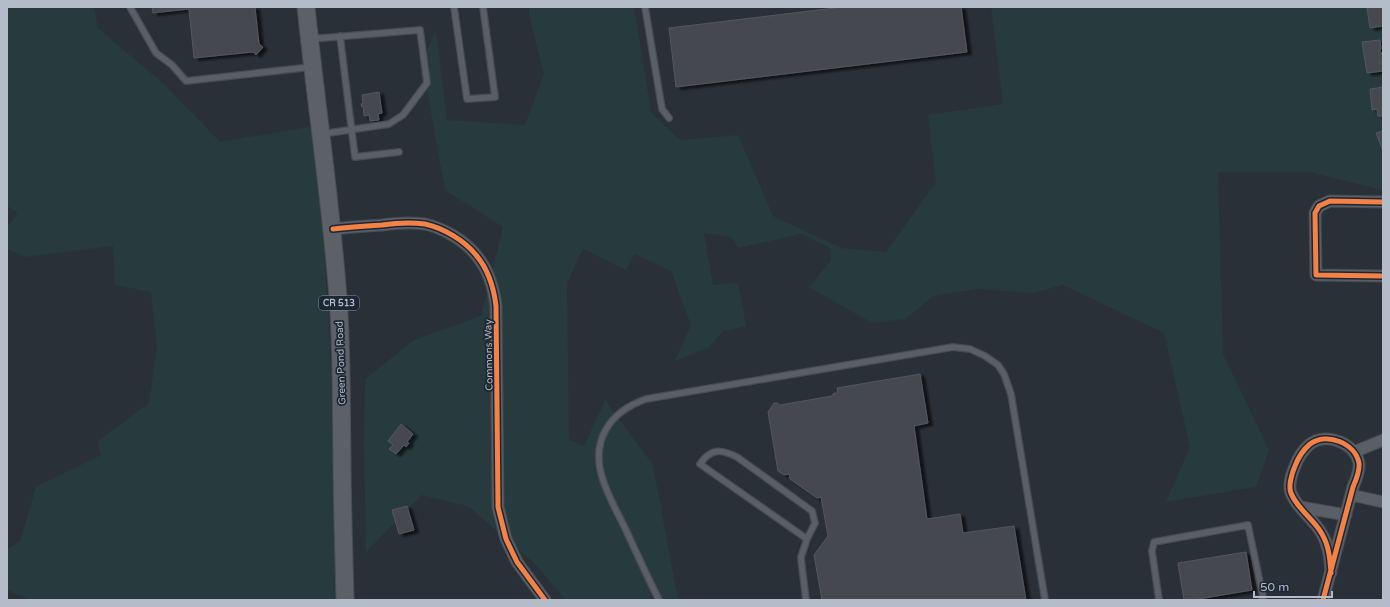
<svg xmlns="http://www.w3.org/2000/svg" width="1390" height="607" viewBox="0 0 1390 607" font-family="'Varela Round',sans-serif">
  <defs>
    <filter id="shadow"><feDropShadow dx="4.5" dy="2.5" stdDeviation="1" flood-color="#0009"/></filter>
  </defs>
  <rect width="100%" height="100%" fill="#2a3038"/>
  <!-- green -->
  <path fill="#273a3e" d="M 7,7 L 94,7 L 98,28 L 165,85 L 220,142 L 314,126 C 329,283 335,442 338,600 L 30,600 L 7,590 L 7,549 L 20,541 L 36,487 L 101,455 L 97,442 L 149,403 L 157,347 L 151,292 L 115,285 L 113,246 L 26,257 L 7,249 L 7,227 L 18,213 L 7,206 Z
    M 529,7 L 634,7 L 651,112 L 680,140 L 738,135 L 773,216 L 841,248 L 886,252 L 936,182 L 928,115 L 1003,104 L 991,7 L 1383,7 L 1383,190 L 1309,172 L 1218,172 L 1223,354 L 1269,450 L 1256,487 L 1166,502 L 1190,447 L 1164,333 L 1063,285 L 1032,293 L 977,289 L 933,296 L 906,319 L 872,323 L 809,287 L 831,260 L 830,248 L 801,234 L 738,248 L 731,237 L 704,233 L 713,285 L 738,283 L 746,326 L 723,331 L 709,347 L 675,361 L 691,325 L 671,271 L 634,254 L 626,270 L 583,249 L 567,283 L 569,440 L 584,446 L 605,400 L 653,465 L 678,600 L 566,600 L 535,564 L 468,506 L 422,495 L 366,552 L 364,445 L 365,379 L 414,340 L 481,316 L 503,227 L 445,190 L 422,62 L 436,30 L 447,120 L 525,125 L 544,74 L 529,15 Z"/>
  <!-- building -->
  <path fill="#444950" stroke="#52575f" filter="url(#shadow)" d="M 152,7 L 255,7 L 259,44 L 263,47 L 256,55 L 253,52 L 194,58 L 189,9 L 153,13 Z
    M 843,7 L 961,7 L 967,52 L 676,87 L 669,28 Z
    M 1376,7 L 1383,7 L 1383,26 L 1370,28 L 1367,8 Z
    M 1380,40 L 1381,49 L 1380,49 L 1380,53 L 1382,53 L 1383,61 L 1379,61 L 1379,63 L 1382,62 L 1383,71 L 1367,73 L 1362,42 Z
    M 1383,87 L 1383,116 L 1378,116 L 1377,109 L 1372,110 L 1370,89 Z
    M 379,92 L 382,113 L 378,114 L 379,120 L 370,121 L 369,115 L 364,116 L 363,106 L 362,107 L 361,104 L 363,103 L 362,95 Z
    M 1383,131 L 1383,151 L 1376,133 Z
    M 920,374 L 928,423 L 914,426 L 927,519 L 960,514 L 963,533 L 1014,526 L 1026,600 L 822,600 L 814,555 L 828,536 L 821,497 L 817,498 L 790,479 L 789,474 L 784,475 L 778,471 L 768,412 L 774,403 L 777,403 L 780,405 L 832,396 L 834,393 L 838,393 L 837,388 Z
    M 401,424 L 413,434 L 407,442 L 409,443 L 406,447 L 404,445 L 396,454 L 389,449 L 393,445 L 388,441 Z
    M 407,506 L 414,530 L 399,534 L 392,510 Z
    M 1246,552 L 1252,590 L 1193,600 L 1184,600 L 1178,563 Z"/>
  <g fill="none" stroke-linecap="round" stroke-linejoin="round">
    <!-- lane casing -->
    <g stroke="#484c53" stroke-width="8">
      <path id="lane" d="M 130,7 L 156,53 L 172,65 L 186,81 L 311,67
        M 454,7 L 467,99 L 495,97 L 483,7
        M 645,7 L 662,109 L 669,118
        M 340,36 L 355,157 L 399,152
        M 310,39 L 420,30 L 427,83 L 403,115 L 389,124 L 322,134
        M 659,600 C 647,576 636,552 625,528 C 617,512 608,496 603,480 C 590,441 609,412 646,399 L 953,347 L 970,349 L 985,356 L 998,365 L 1004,374 L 1011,394 L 1045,600
        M 806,600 L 802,567 L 801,557 L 807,539 L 815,523 L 812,511 L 737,457 C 721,449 711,448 700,464 L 807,539
        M 1159,600 L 1152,551 L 1154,542 L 1248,525 L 1263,597 L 1262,600"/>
    </g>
    <!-- street casing -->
    <g stroke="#484c53" stroke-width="13">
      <path id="street" d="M 1383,202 L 1330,201 L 1319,206 L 1315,213 L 1316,275 L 1383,276
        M 333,229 C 349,227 365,226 382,225 C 396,223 410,222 425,224 C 443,228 464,240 476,255 C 488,269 494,289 496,306 L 498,507 L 506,539 L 517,562 L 545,600
        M 1354,452 L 1383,440
        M 1351,495 L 1383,502
        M 1300,507 L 1346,515
        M 1323,600 L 1353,487 C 1356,480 1360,471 1359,463 C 1355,443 1327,432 1310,444 C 1303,450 1298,458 1295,466 C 1292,473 1288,486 1291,493 C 1297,509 1314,519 1322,534 C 1329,546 1330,559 1331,573"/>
    </g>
    <!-- primary casing -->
    <g stroke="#484c55" stroke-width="19">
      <path id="primary" d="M 306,7 C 316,104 331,201 338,298 C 342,350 341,403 342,455 C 342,503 344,552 345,600"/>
    </g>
    <!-- lane -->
    <use href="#lane" stroke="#5a5e66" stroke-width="5.5"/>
    <!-- street -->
    <use href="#street" stroke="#5a5e66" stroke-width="11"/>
    <!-- primary -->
    <use href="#primary" stroke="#5c6168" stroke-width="17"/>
    <!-- cycleway casing -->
    <g stroke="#1d2633" stroke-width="8">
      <path id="cycleway" d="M 1383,202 L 1330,201 L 1319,206 L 1315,213 L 1316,275 L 1383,276
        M 333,229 C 349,227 365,226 382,225 C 396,223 410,222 425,224 C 443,228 464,240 476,255 C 488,269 494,289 496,306 L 498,507 L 506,539 L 517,562 L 545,600
        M 1323,600 L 1353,487 C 1356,480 1360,471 1359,463 C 1355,443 1327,432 1310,444 C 1303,450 1298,458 1295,466 C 1292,473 1288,486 1291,493 C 1297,509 1314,519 1322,534 C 1329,546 1330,559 1331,573"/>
    </g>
    <!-- cycleway -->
    <use href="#cycleway" stroke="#f48246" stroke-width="5"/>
  </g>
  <g text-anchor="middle" stroke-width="3.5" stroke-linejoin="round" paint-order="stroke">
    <!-- shield labels -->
    <rect fill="#1d2633" stroke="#878f9c" stroke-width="1" x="319" y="296" width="40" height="14" rx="3"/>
    <g font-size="9" font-weight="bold" fill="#b4bcc9">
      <text x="339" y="306">CR 513</text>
    </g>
    <!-- street labels -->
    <g font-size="10" fill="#b4bcc9" stroke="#1d2633">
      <text transform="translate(488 355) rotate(-91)" y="4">Commons Way</text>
      <text transform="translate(340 363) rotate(-92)" y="4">Green Pond Road</text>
    </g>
  </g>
  <!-- border -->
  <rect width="1390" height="607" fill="none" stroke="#b4bcc9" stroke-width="16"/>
  <!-- scale -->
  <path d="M1254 591v6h78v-6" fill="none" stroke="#b4bcc9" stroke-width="2"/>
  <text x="1260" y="591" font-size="12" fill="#b4bcc9" stroke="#1d2633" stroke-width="3" paint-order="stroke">50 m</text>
</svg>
